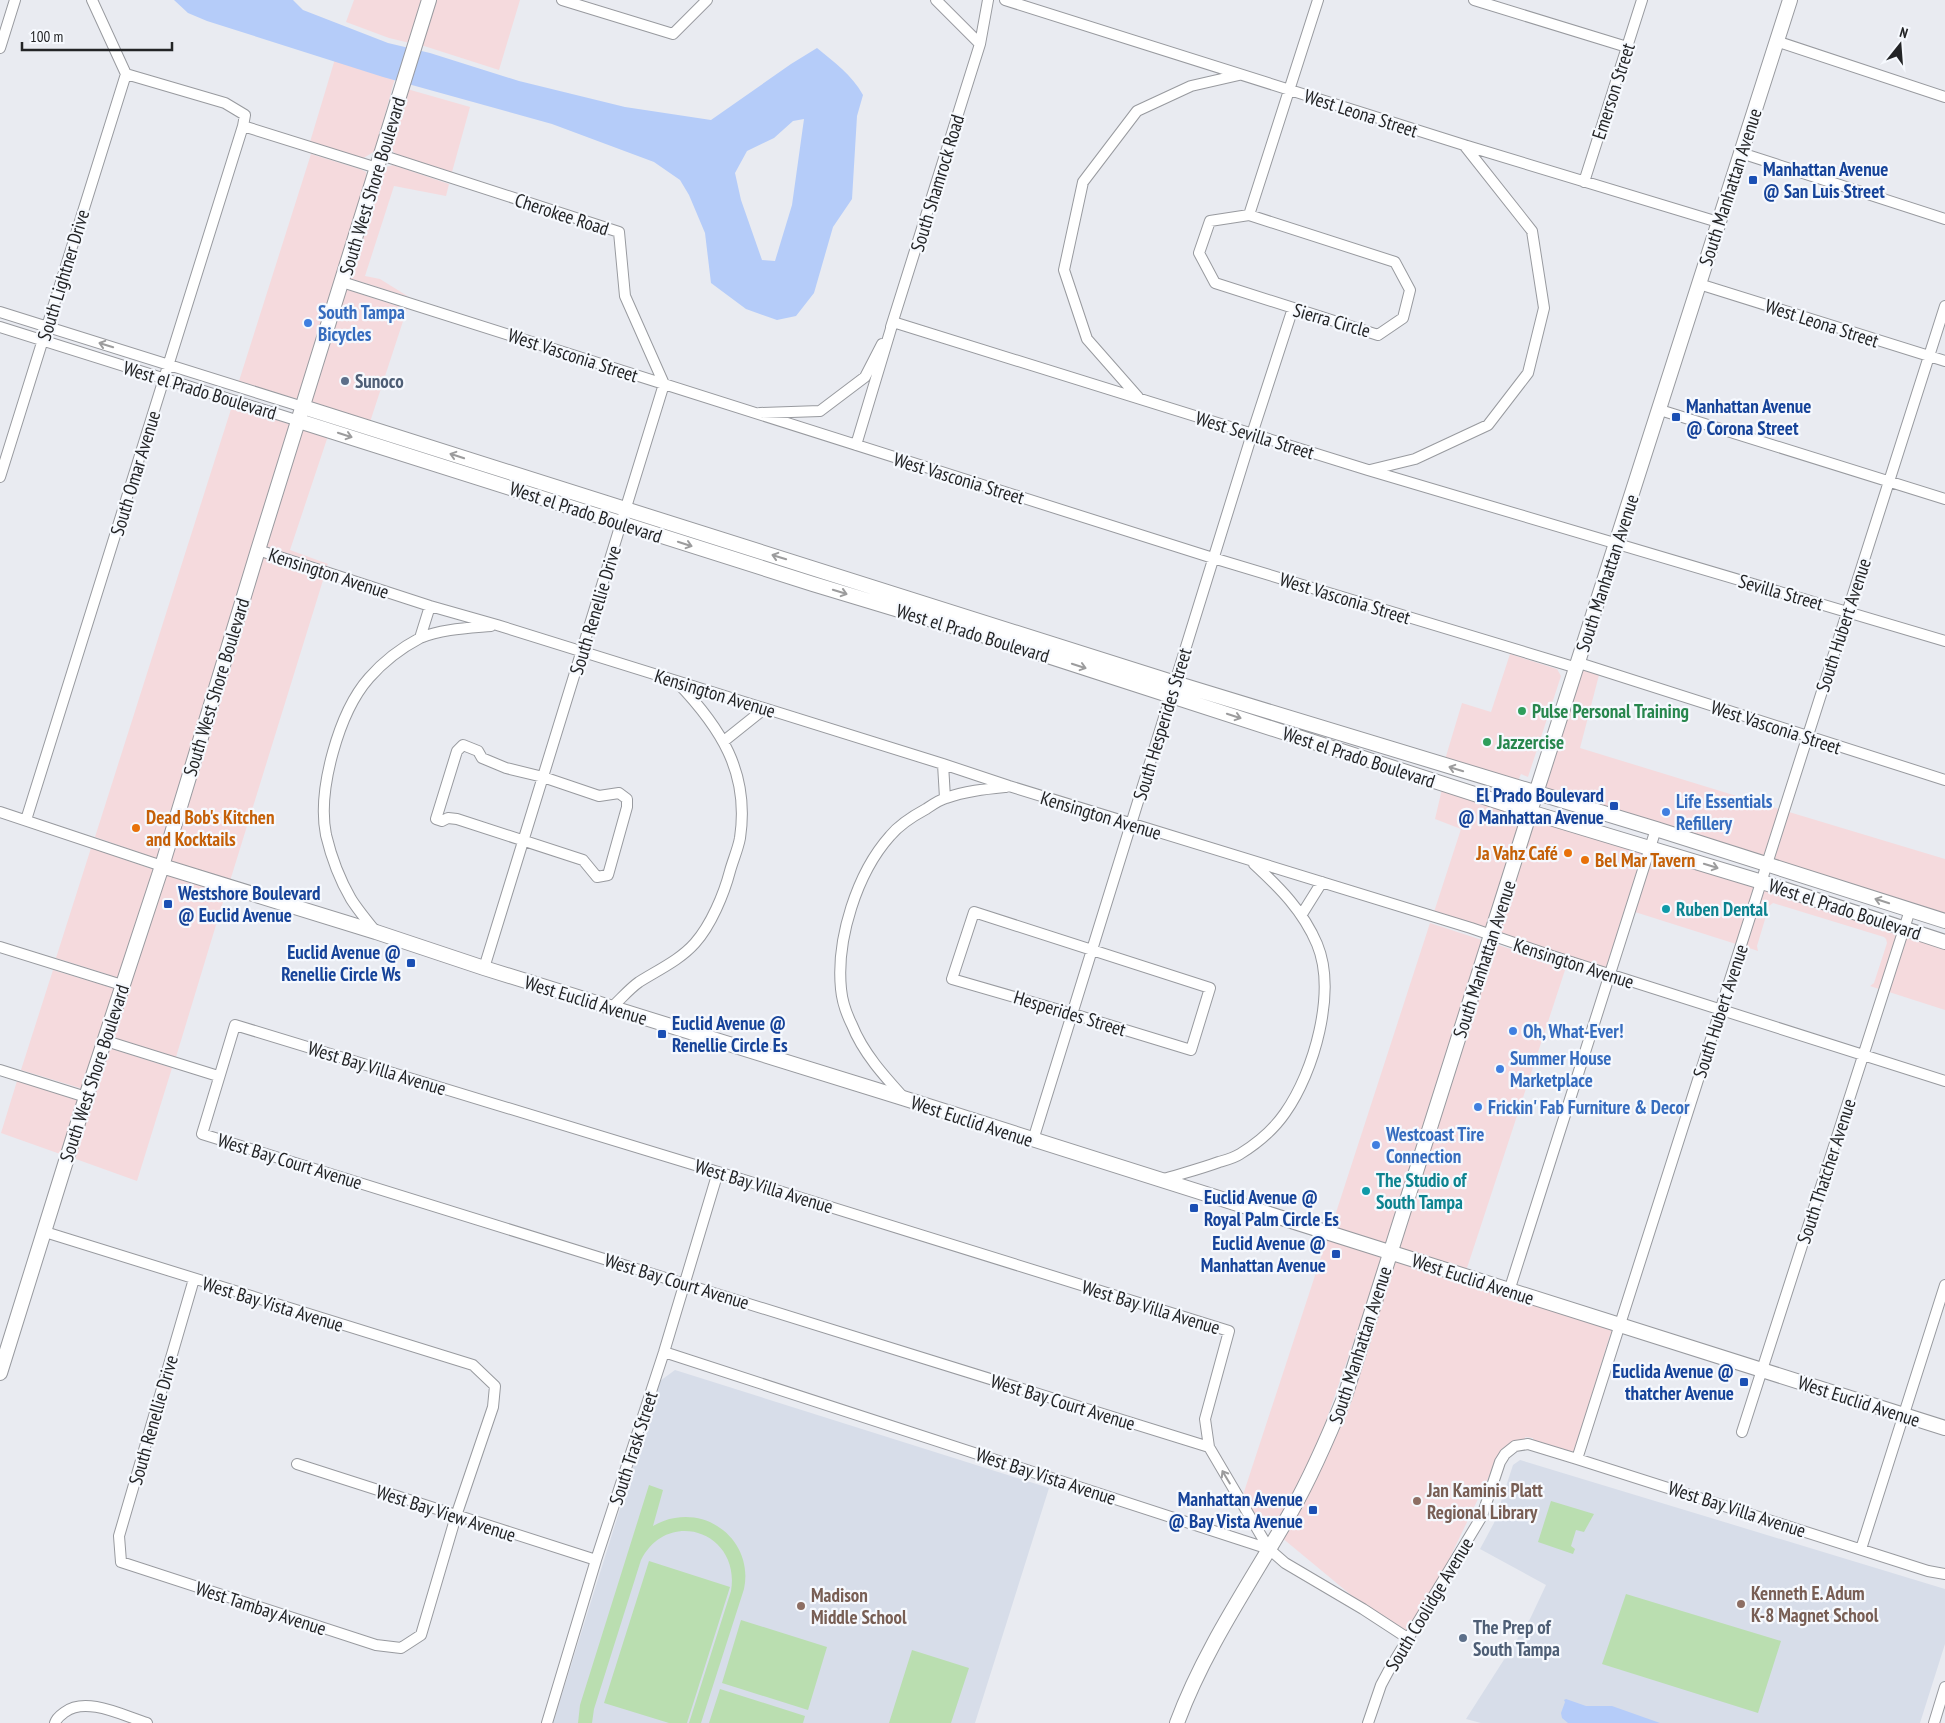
<svg xmlns="http://www.w3.org/2000/svg" width="1945" height="1723" viewBox="0 0 1945 1723" font-family="'PT Sans Narrow',sans-serif">
  <rect width="100%" height="100%" fill="#e9ebf1"/>
  <!-- commercial -->
  <path fill="#f5dadd" d="M 354,0 L 424,0 L 410,43 L 389,38 L 346,22 Z
    M 435,0 L 520,0 L 499,70 L 421,45 Z
    M 335,59 L 395,78 L 375,151 L 362,159 L 310,142 Z
    M 407,89 L 470,107 L 452,172 L 396,154 L 391,150 L 390,144 Z
    M 311,154 L 360,169 L 366,172 L 367,177 L 300,400 L 239,381 Z
    M 393,165 L 449,184 L 446,196 L 394,186 L 365,276 L 380,279 L 409,297 L 349,278 L 383,168 Z
    M 345,289 L 407,309 L 370,422 L 310,403 Z
    M 232,406 L 292,425 L 158,859 L 95,837 Z
    M 302,428 L 328,436 L 290,550 L 328,564 L 327,566 L 264,546 Z
    M 261,557 L 324,577 L 230,881 L 168,862 Z
    M 1510,654 L 1557,669 L 1561,676 L 1528,777 L 1521,774 L 1518,781 L 1444,763 L 1462,703 L 1491,712 Z
    M 1582,670 L 1599,675 L 1580,748 L 1779,809 L 1764,858 L 1543,789 Z
    M 1442,789 L 1524,816 L 1488,930 L 1434,912 L 1461,829 L 1435,819 Z
    M 1789,812 L 1945,859 L 1945,915 L 1774,861 Z
    M 1533,819 L 1643,852 L 1606,968 L 1498,933 Z
    M 91,848 L 155,870 L 119,978 L 56,958 Z
    M 1653,855 L 1755,886 L 1736,944 L 1635,912 Z
    M 165,873 L 226,892 L 176,1057 L 112,1037 Z
    M 1765,889 L 1897,934 L 1879,989 L 1870,986 L 1874,983 L 1887,943 L 1886,939 L 1884,937 L 1773,903 L 1769,906 L 1757,946 L 1758,951 L 1746,947 Z
    M 1430,923 L 1485,941 L 1387,1246 L 1331,1228 Z
    M 1907,937 L 1945,948 L 1945,1010 L 1889,992 Z
    M 1495,944 L 1566,967 L 1466,1271 L 1397,1249 Z
    M 53,970 L 116,989 L 83,1089 L 21,1070 Z
    M 109,1048 L 172,1068 L 137,1181 L 73,1158 Z
    M 17,1081 L 80,1101 L 63,1155 L 1,1133 Z
    M 1327,1239 L 1383,1257 L 1317,1447 L 1273,1530 L 1257,1517 L 1243,1495 Z
    M 1393,1260 L 1612,1329 L 1574,1452 L 1533,1440 L 1533,1438 L 1525,1437 L 1525,1439 L 1513,1442 L 1502,1449 L 1443,1572 L 1407,1631 L 1351,1595 L 1281,1537 Z"/>
  <!-- built -->
  <path fill="#d7dde9" d="M 675,1370 L 1049,1488 L 975,1723 L 553,1723 L 660,1381 Z
    M 1520,1460 L 1945,1589 L 1945,1644 L 1920,1723 L 1481,1723 L 1466,1719 L 1530,1619 L 1546,1585 L 1480,1549 L 1494,1523 L 1513,1465 Z"/>
  <!-- green -->
  <path fill="#badeb0" d="M 649,1485 L 663,1490 L 653,1526 C 660,1522 667,1519 675,1518 C 717,1511 753,1547 744,1589 L 701,1723 L 689,1723 L 731,1591 C 741,1532 668,1507 641,1560 L 594,1709 L 592,1723 L 578,1723 L 580,1705 Z
    M 1551,1501 L 1594,1514 L 1584,1532 L 1576,1530 L 1571,1546 L 1575,1549 L 1573,1554 L 1538,1542 Z
    M 649,1561 L 730,1587 L 687,1723 L 669,1723 L 604,1703 Z
    M 1626,1594 L 1781,1641 L 1758,1713 L 1602,1664 Z
    M 741,1620 L 827,1647 L 808,1710 L 722,1683 Z
    M 912,1650 L 969,1668 L 951,1723 L 889,1723 Z
    M 720,1689 L 805,1716 L 803,1723 L 709,1723 Z"/>
  <!-- water -->
  <path fill="#b5ccf9" fill-rule="evenodd" d="M 174,0 L 293,0 L 303,10 L 388,43 L 430,53 L 519,81 L 625,107 L 711,120 L 791,64 L 817,48 C 834,62 852,75 863,95 L 857,116 L 852,199 L 833,227 L 814,293 L 796,316 L 777,320 L 746,309 L 711,283 L 705,233 L 689,195 L 680,180 L 654,162 L 552,124 L 383,77 L 207,21 L 188,13 ZM 804,119 L 792,205 L 775,261 L 762,260 L 741,200 L 735,173 L 747,151 L 774,138 L 793,121 Z
    M 1566,1699 L 1586,1706 L 1612,1706 L 1660,1723 L 1568,1723 L 1562,1718 L 1561,1713 L 1565,1702 L 1564,1700 Z"/>
  <g fill="none" stroke-linecap="round" stroke-linejoin="round">
    <!-- street casing -->
    <g stroke="#989a9f" stroke-width="12">
      <path id="street" d="M 562,0 L 673,34 L 707,0
        M 1005,0 L 1464,145 L 1718,222
        M 1474,0 L 1627,47
        M 1776,41 L 1945,97
        M 980,44 L 988,0
        M 0,48 L 15,0
        M 243,126 L 377,168
        M 1741,153 L 1945,219
        M 381,155 L 619,232 L 625,296 L 664,384 L 484,968
        M 1584,182 L 1642,0
        M 1249,215 L 1395,262 L 1410,290 L 1403,318 L 1378,335 L 1215,283 L 1199,253 L 1210,221 Z
        M 1249,215 L 1318,0
        M 342,282 L 1213,558 L 1577,668
        M 1699,284 L 1945,361
        M 0,312 L 303,407
        M 0,327 L 299,421
        M 891,327 L 980,44 L 936,0
        M 1138,397 L 1087,339 L 1064,270 L 1083,182 L 1137,111 L 1191,86 L 1239,75
        M 1660,410 L 1945,499
        M 760,413 L 820,411 L 865,377 L 882,344
        M 856,445 L 893,322 L 1368,470 L 1945,641
        M 1370,470 L 1415,459 L 1488,425 L 1528,373 L 1544,308 L 1532,231 L 1464,145
        M 0,477 L 126,74
        M 258,550 L 430,606 L 497,625 L 943,764 L 1009,786 L 1471,928 L 1552,956 L 1945,1081
        M 420,638 L 430,606
        M 1579,663 L 1945,780
        M 724,741 L 764,709
        M 463,745 L 478,751 L 482,758 L 506,768 L 543,777 L 599,796 L 619,793 L 627,799 L 627,807 L 608,875 L 597,877 L 583,860 L 457,819 L 448,818 L 442,821 L 436,819 L 457,751 Z
        M 943,764 L 945,798
        M 0,812 L 162,866
        M 26,820 L 243,126 L 245,115 L 225,103 L 126,74 L 92,0
        M 974,912 L 1210,988 L 1191,1050 L 1073,1014 L 952,979 Z
        M 1302,914 L 1322,882
        M 376,932 C 367,921 358,910 351,899 C 340,880 331,856 326,835 C 317,790 339,712 369,678 C 383,662 401,648 420,638 C 441,629 468,628 491,626
        M 0,947 L 122,985
        M 611,1008 C 620,1000 629,989 639,982 C 658,970 680,960 695,943 C 711,925 724,894 730,871 C 733,860 738,849 740,838 C 750,772 720,727 677,682
        M 106,1041 L 218,1076
        M 0,1070 L 86,1097
        M 905,1099 C 885,1077 863,1053 852,1025 C 847,1015 842,1000 841,989 C 836,939 857,873 890,836 C 899,825 913,816 926,809 C 932,805 939,800 946,798 C 965,791 986,789 1006,787
        M 1033,1140 L 1252,434 L 1293,308
        M 1161,1180 C 1180,1174 1200,1169 1219,1162 C 1226,1160 1234,1158 1240,1154 C 1256,1144 1274,1129 1285,1113 C 1314,1072 1337,992 1317,944 C 1303,911 1280,888 1254,864
        M 45,1232 L 473,1365 L 495,1386 L 493,1407 L 456,1516 L 421,1635 L 401,1648 L 376,1645 L 121,1562 L 119,1536 L 194,1279
        M 1509,1291 L 1656,829
        M 664,1352 L 1269,1549 L 1285,1563 L 1363,1609 L 1409,1639
        M 1742,1432 L 1910,910
        M 1209,1447 L 1205,1419 L 1229,1331 L 718,1172 L 235,1025 L 202,1134 L 1209,1447 L 1269,1549
        M 1577,1459 L 1945,306
        M 297,1464 L 596,1560
        M 1861,1549 L 1945,1285
        M 55,1723 C 57,1717 61,1715 65,1712 C 86,1696 124,1716 147,1723
        M 547,1723 L 596,1560 L 664,1352 L 718,1172
        M 1368,1723 L 1381,1685 L 1389,1670 L 1482,1516 L 1500,1462 L 1505,1454 L 1515,1446 L 1528,1444 L 1577,1459 L 1928,1571 L 1945,1574
        M 1934,1723 L 1945,1687"/>
    </g>
    <!-- secondary casing -->
    <g stroke="#989a9f" stroke-width="16">
      <path id="secondary" d="M 303,407 L 1175,683 L 1656,829 L 1945,921
        M 299,421 L 813,584 L 992,638 L 1530,812 L 1762,882 L 1945,942
        M 162,866 L 376,932 L 484,968 L 906,1099 L 1945,1428
        M 0,1373 L 86,1097 L 162,866 L 258,550 L 429,0
        M 1177,1723 C 1205,1647 1253,1579 1292,1510 C 1313,1473 1329,1435 1345,1396 L 1536,793 L 1790,0"/>
    </g>
    <!-- street -->
    <use href="#street" stroke="#fff" stroke-width="10"/>
    <!-- secondary -->
    <use href="#secondary" stroke="#fff" stroke-width="14"/>
  </g>
  <!-- one-way arrows -->
  <defs><path id="oneway-shaft" d="M-6 0H5M1.5-3L5.5 0L1.5 3" fill="none" stroke-width="1.6" stroke-linecap="round" stroke-linejoin="round" transform="scale(1.25)"/></defs>
  <g stroke="#9c9c9d">
    <use href="#oneway-shaft" transform="translate(106 345) rotate(-163)"/>
    <use href="#oneway-shaft" transform="translate(345 435) rotate(18)"/>
    <use href="#oneway-shaft" transform="translate(457 456) rotate(-162)"/>
    <use href="#oneway-shaft" transform="translate(685 544) rotate(18)"/>
    <use href="#oneway-shaft" transform="translate(779 557) rotate(-163)"/>
    <use href="#oneway-shaft" transform="translate(840 592) rotate(17)"/>
    <use href="#oneway-shaft" transform="translate(1079 666) rotate(18)"/>
    <use href="#oneway-shaft" transform="translate(1234 716) rotate(18)"/>
    <use href="#oneway-shaft" transform="translate(1456 769) rotate(-163)"/>
    <use href="#oneway-shaft" transform="translate(1711 866) rotate(17)"/>
    <use href="#oneway-shaft" transform="translate(1882 901) rotate(-162)"/>
    <use href="#oneway-shaft" transform="translate(1226 1477) rotate(-121)"/>
  </g>
  <!-- markers -->
  <g fill="#1a4fb4" stroke="#f6f9fe" stroke-width="2">
    <rect x="1748" y="175" width="10" height="10" rx="2.5"/>
    <rect x="1671" y="412" width="10" height="10" rx="2.5"/>
    <rect x="1609" y="801" width="10" height="10" rx="2.5"/>
    <rect x="163" y="899" width="10" height="10" rx="2.5"/>
    <rect x="406" y="958" width="10" height="10" rx="2.5"/>
    <rect x="657" y="1029" width="10" height="10" rx="2.5"/>
    <rect x="1189" y="1203" width="10" height="10" rx="2.5"/>
    <rect x="1331" y="1249" width="10" height="10" rx="2.5"/>
    <rect x="1739" y="1377" width="10" height="10" rx="2.5"/>
    <rect x="1308" y="1505" width="10" height="10" rx="2.5"/>
  </g>
  <g fill="#3f7fe0" stroke="#f6f9fe" stroke-width="2">
    <circle cx="308" cy="323" r="5"/>
    <circle cx="1666" cy="812" r="5"/>
    <circle cx="1513" cy="1031" r="5"/>
    <circle cx="1500" cy="1069" r="5"/>
    <circle cx="1478" cy="1107" r="5"/>
    <circle cx="1376" cy="1145" r="5"/>
  </g>
  <g fill="#5c6f8a" stroke="#f6f9fe" stroke-width="2">
    <circle cx="345" cy="381" r="5"/>
    <circle cx="1463" cy="1638" r="5"/>
  </g>
  <g fill="#2e9e5b" stroke="#f6f9fe" stroke-width="2">
    <circle cx="1522" cy="711" r="5"/>
    <circle cx="1487" cy="742" r="5"/>
  </g>
  <g fill="#e8710a" stroke="#f6f9fe" stroke-width="2">
    <circle cx="136" cy="828" r="5"/>
    <circle cx="1568" cy="853" r="5"/>
    <circle cx="1585" cy="860" r="5"/>
  </g>
  <g fill="#0f9aa8" stroke="#f6f9fe" stroke-width="2">
    <circle cx="1666" cy="909" r="5"/>
    <circle cx="1366" cy="1191" r="5"/>
  </g>
  <g fill="#8d6e63" stroke="#f6f9fe" stroke-width="2">
    <circle cx="1417" cy="1501" r="5"/>
    <circle cx="1741" cy="1604" r="5"/>
    <circle cx="801" cy="1606" r="5"/>
  </g>
  <g text-anchor="middle" stroke-width="4.5" stroke-linejoin="round" paint-order="stroke">
    <!-- street labels -->
    <g font-size="19" fill="#232426" stroke="#f6f9fe">
      <text transform="translate(1613 91) rotate(-72)" y="7">Emerson Street</text>
      <text transform="translate(1361 113) rotate(18)" y="7">West Leona Street</text>
      <text transform="translate(937 183) rotate(-73)" y="7">South Shamrock Road</text>
      <text transform="translate(372 186) rotate(-73)" y="7">South West Shore Boulevard</text>
      <text transform="translate(1730 187) rotate(-72)" y="7">South Manhattan Avenue</text>
      <text transform="translate(562 214) rotate(18)" y="7">Cherokee Road</text>
      <text transform="translate(63 275) rotate(-73)" y="7">South Lightner Drive</text>
      <text transform="translate(1332 320) rotate(16)" y="7">Sierra Circle</text>
      <text transform="translate(1822 323) rotate(18)" y="7">West Leona Street</text>
      <text transform="translate(573 355) rotate(18)" y="7">West Vasconia Street</text>
      <text transform="translate(200 390) rotate(17)" y="7">West el Prado Boulevard</text>
      <text transform="translate(1255 435) rotate(17)" y="7">West Sevilla Street</text>
      <text transform="translate(135 473) rotate(-73)" y="7">South Omar Avenue</text>
      <text transform="translate(959 478) rotate(17)" y="7">West Vasconia Street</text>
      <text transform="translate(586 512) rotate(18)" y="7">West el Prado Boulevard</text>
      <text transform="translate(329 573) rotate(18)" y="7">Kensington Avenue</text>
      <text transform="translate(1607 573) rotate(-72)" y="7">South Manhattan Avenue</text>
      <text transform="translate(1781 592) rotate(16)" y="7">Sevilla Street</text>
      <text transform="translate(1345 598) rotate(17)" y="7">West Vasconia Street</text>
      <text transform="translate(595 610) rotate(-73)" y="7">South Renellie Drive</text>
      <text transform="translate(1843 625) rotate(-72)" y="7">South Hubert Avenue</text>
      <text transform="translate(973 633) rotate(17)" y="7">West el Prado Boulevard</text>
      <text transform="translate(216 687) rotate(-73)" y="7">South West Shore Boulevard</text>
      <text transform="translate(715 693) rotate(17)" y="7">Kensington Avenue</text>
      <text transform="translate(1162 724) rotate(-73)" y="7">South Hesperides Street</text>
      <text transform="translate(1776 727) rotate(18)" y="7">West Vasconia Street</text>
      <text transform="translate(1359 757) rotate(18)" y="7">West el Prado Boulevard</text>
      <text transform="translate(1101 815) rotate(17)" y="7">Kensington Avenue</text>
      <text transform="translate(1845 909) rotate(18)" y="7">West el Prado Boulevard</text>
      <text transform="translate(1484 959) rotate(-72)" y="7">South Manhattan Avenue</text>
      <text transform="translate(1574 963) rotate(18)" y="7">Kensington Avenue</text>
      <text transform="translate(586 1000) rotate(17)" y="7">West Euclid Avenue</text>
      <text transform="translate(1720 1011) rotate(-72)" y="7">South Hubert Avenue</text>
      <text transform="translate(1070 1013) rotate(17)" y="7">Hesperides Street</text>
      <text transform="translate(377 1068) rotate(17)" y="7">West Bay Villa Avenue</text>
      <text transform="translate(94 1073) rotate(-72)" y="7">South West Shore Boulevard</text>
      <text transform="translate(972 1121) rotate(18)" y="7">West Euclid Avenue</text>
      <text transform="translate(290 1161) rotate(17)" y="7">West Bay Court Avenue</text>
      <text transform="translate(1826 1171) rotate(-72)" y="7">South Thatcher Avenue</text>
      <text transform="translate(764 1186) rotate(17)" y="7">West Bay Villa Avenue</text>
      <text transform="translate(1473 1279) rotate(18)" y="7">West Euclid Avenue</text>
      <text transform="translate(677 1281) rotate(17)" y="7">West Bay Court Avenue</text>
      <text transform="translate(273 1304) rotate(17)" y="7">West Bay Vista Avenue</text>
      <text transform="translate(1151 1307) rotate(17)" y="7">West Bay Villa Avenue</text>
      <text transform="translate(1360 1345) rotate(-72)" y="7">South Manhattan Avenue</text>
      <text transform="translate(1859 1401) rotate(18)" y="7">West Euclid Avenue</text>
      <text transform="translate(1063 1402) rotate(17)" y="7">West Bay Court Avenue</text>
      <text transform="translate(153 1420) rotate(-74)" y="7">South Renellie Drive</text>
      <text transform="translate(633 1448) rotate(-72)" y="7">South Trask Street</text>
      <text transform="translate(1046 1476) rotate(18)" y="7">West Bay Vista Avenue</text>
      <text transform="translate(1737 1509) rotate(18)" y="7">West Bay Villa Avenue</text>
      <text transform="translate(446 1513) rotate(18)" y="7">West Bay View Avenue</text>
      <text transform="translate(1429 1604) rotate(-59)" y="7">South Coolidge Avenue</text>
      <text transform="translate(261 1608) rotate(18)" y="7">West Tambay Avenue</text>
    </g>
    <!-- transit labels -->
    <g font-size="19" font-weight="bold" fill="#164399" stroke="#f6f9fe" text-anchor="start">
      <text x="1763" y="176">Manhattan Avenue<tspan x="1763" dy="22">@ San Luis Street</tspan></text>
      <text x="1686" y="413">Manhattan Avenue<tspan x="1686" dy="22">@ Corona Street</tspan></text>
      <text x="1604" y="802" text-anchor="end">El Prado Boulevard<tspan x="1604" dy="22">@ Manhattan Avenue</tspan></text>
      <text x="178" y="900">Westshore Boulevard<tspan x="178" dy="22">@ Euclid Avenue</tspan></text>
      <text x="401" y="959" text-anchor="end">Euclid Avenue @<tspan x="401" dy="22">Renellie Circle Ws</tspan></text>
      <text x="672" y="1030">Euclid Avenue @<tspan x="672" dy="22">Renellie Circle Es</tspan></text>
      <text x="1204" y="1204">Euclid Avenue @<tspan x="1204" dy="22">Royal Palm Circle Es</tspan></text>
      <text x="1326" y="1250" text-anchor="end">Euclid Avenue @<tspan x="1326" dy="22">Manhattan Avenue</tspan></text>
      <text x="1734" y="1378" text-anchor="end">Euclida Avenue @<tspan x="1734" dy="22">thatcher Avenue</tspan></text>
      <text x="1303" y="1506" text-anchor="end">Manhattan Avenue<tspan x="1303" dy="22">@ Bay Vista Avenue</tspan></text>
    </g>
    <!-- shop labels -->
    <g font-size="19" font-weight="bold" fill="#366cbe" stroke="#f6f9fe" text-anchor="start">
      <text x="318" y="319">South Tampa<tspan x="318" dy="22">Bicycles</tspan></text>
      <text x="1676" y="808">Life Essentials<tspan x="1676" dy="22">Refillery</tspan></text>
      <text x="1523" y="1038">Oh, What-Ever!</text>
      <text x="1510" y="1065">Summer House<tspan x="1510" dy="22">Marketplace</tspan></text>
      <text x="1488" y="1114">Frickin' Fab Furniture &amp; Decor</text>
      <text x="1386" y="1141">Westcoast Tire<tspan x="1386" dy="22">Connection</tspan></text>
    </g>
    <!-- service labels -->
    <g font-size="19" font-weight="bold" fill="#4e5e75" stroke="#f6f9fe" text-anchor="start">
      <text x="355" y="388">Sunoco</text>
      <text x="1473" y="1634">The Prep of<tspan x="1473" dy="22">South Tampa</tspan></text>
    </g>
    <!-- leisure labels -->
    <g font-size="19" font-weight="bold" fill="#27864d" stroke="#f6f9fe" text-anchor="start">
      <text x="1532" y="718">Pulse Personal Training</text>
      <text x="1497" y="749">Jazzercise</text>
    </g>
    <!-- food labels -->
    <g font-size="19" font-weight="bold" fill="#c56008" stroke="#f6f9fe" text-anchor="start">
      <text x="146" y="824">Dead Bob's Kitchen<tspan x="146" dy="22">and Kocktails</tspan></text>
      <text x="1558" y="860" text-anchor="end">Ja Vahz Café</text>
      <text x="1595" y="867">Bel Mar Tavern</text>
    </g>
    <!-- culture labels -->
    <g font-size="19" font-weight="bold" fill="#0d838f" stroke="#f6f9fe" text-anchor="start">
      <text x="1676" y="916">Ruben Dental</text>
      <text x="1376" y="1187">The Studio of<tspan x="1376" dy="22">South Tampa</tspan></text>
    </g>
    <!-- education labels -->
    <g font-size="19" font-weight="bold" fill="#785e54" stroke="#f6f9fe" text-anchor="start">
      <text x="1427" y="1497">Jan Kaminis Platt<tspan x="1427" dy="22">Regional Library</tspan></text>
      <text x="1751" y="1600">Kenneth E. Adum<tspan x="1751" dy="22">K-8 Magnet School</tspan></text>
      <text x="811" y="1602">Madison<tspan x="811" dy="22">Middle School</tspan></text>
    </g>
  </g>
  <!-- north arrow -->
  <g transform="translate(1900 45) rotate(17)" stroke="#f6f9fe" stroke-width="4" paint-order="stroke">
  <path d="M0-4L9 19L0 12L-9 19Z" fill="#232426"/>
  <text y="-8" font-size="14" font-weight="bold" text-anchor="middle" fill="#232426">N</text>
  </g>
  <!-- scale -->
  <path d="M22 42v8h150v-8" fill="none" stroke="#232426" stroke-width="2.5"/>
  <text x="30" y="42" font-size="15" fill="#232426" stroke="#f6f9fe" stroke-width="4" paint-order="stroke">100 m</text>
</svg>
